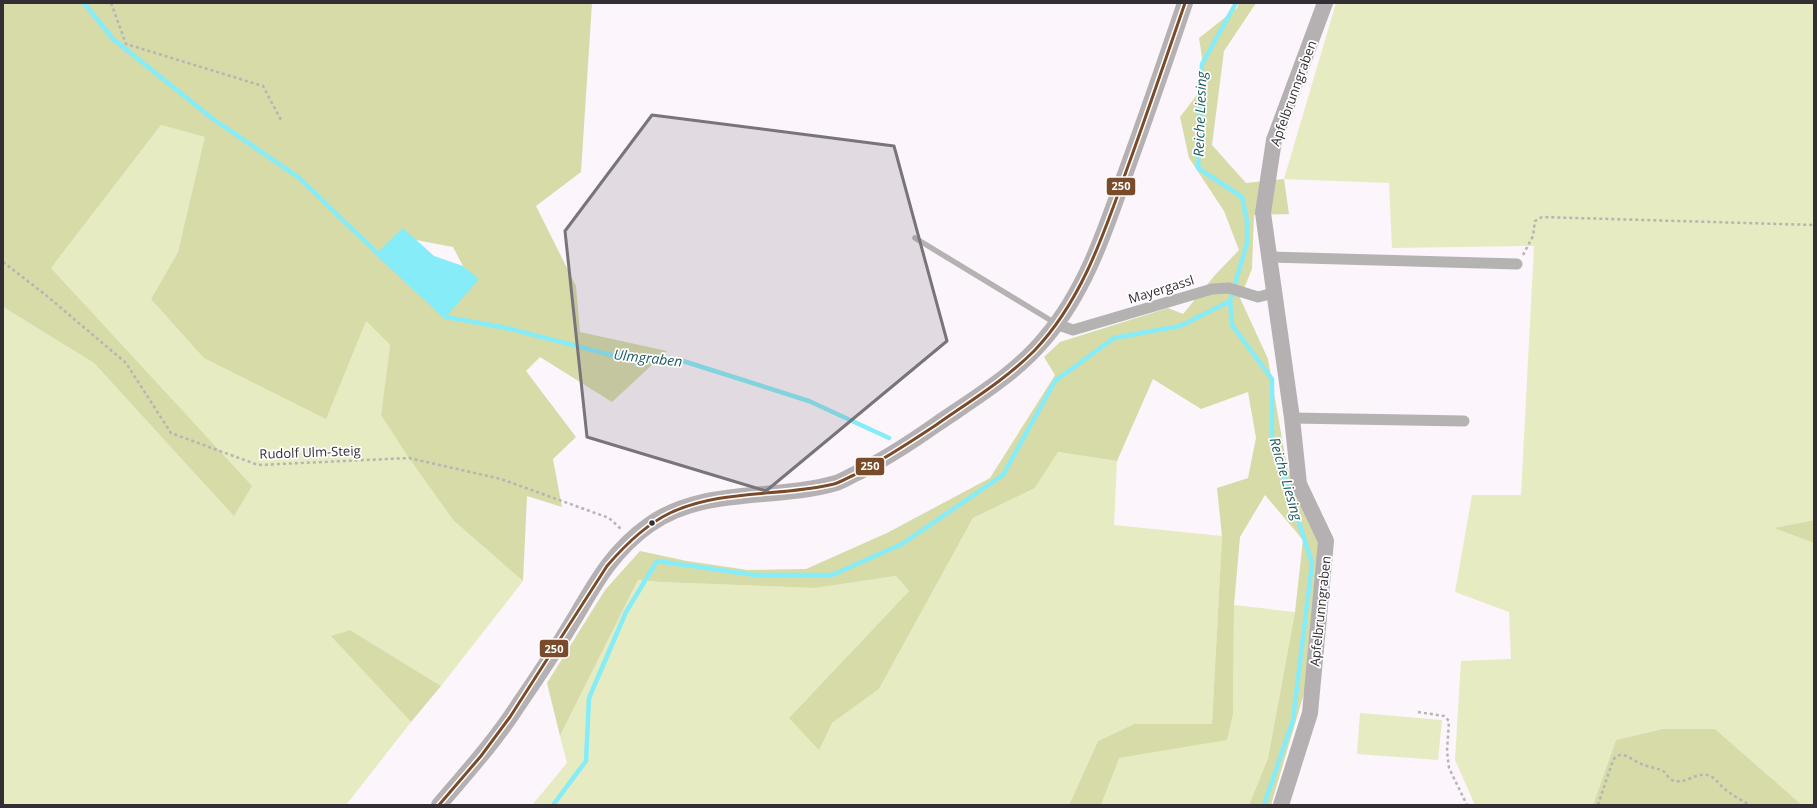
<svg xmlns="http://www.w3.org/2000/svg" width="1817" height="808" viewBox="0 0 1817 808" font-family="'Open Sans',sans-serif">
  <rect width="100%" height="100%" fill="#fcf5fc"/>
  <!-- green -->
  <path fill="#e7ebc1" d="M 1336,3 L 1814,3 L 1814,520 L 1775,528 L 1814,543 L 1814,805 L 1802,805 L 1715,729 L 1662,729 L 1616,740 L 1593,805 L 1475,805 L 1455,760 L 1461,661 L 1511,659 L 1509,612 L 1455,592 L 1472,495 L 1521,495 L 1534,246 L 1392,248 L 1389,183 L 1284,179 Z
    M 161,125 L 206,137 L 178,252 L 151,299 L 366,321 L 390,345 L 381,415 L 454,521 L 523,581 L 441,686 L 350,630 L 332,636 L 411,722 L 346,805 L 3,805 L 3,307 L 94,363 L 234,515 L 157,384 L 51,268 Z
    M 1058,452 L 1117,461 L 1114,525 L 1222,536 L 1212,725 L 1134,724 L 1098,741 L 1069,805 L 532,805 L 567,763 L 560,736 L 638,580 L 660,582 L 815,588 L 896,576 L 909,591 L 789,718 L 832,723 L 879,689 L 973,518 L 1035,488 Z
    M 1234,605 L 1295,612 L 1268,758 L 1249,805 L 1101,805 L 1118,758 L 1227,739 L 1233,715 Z
    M 1360,713 L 1442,720 L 1438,760 L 1357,754 Z"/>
  <!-- forest -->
  <path fill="#d6dba8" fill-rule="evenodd" d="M 3,3 L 592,3 L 581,172 L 536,206 L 576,286 L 580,332 L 667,351 L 612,402 L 540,357 L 526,371 L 576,437 L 553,459 L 562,507 L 527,496 L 523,581 L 454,521 L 409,458 L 381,415 L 390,345 L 366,321 L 326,419 L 204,358 L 151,299 L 178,252 L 205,137 L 161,125 L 51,268 L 252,486 L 234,516 L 94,363 L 3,307 ZM 395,236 L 453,247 L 463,266 L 478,279 Z
    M 1239,3 L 1256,3 L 1224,51 L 1212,145 L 1246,183 L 1284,179 L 1289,214 L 1254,215 L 1252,269 L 1240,298 L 1268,359 L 1287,467 L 1322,542 L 1308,680 L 1271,805 L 1249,805 L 1268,758 L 1295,612 L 1303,540 L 1265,495 L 1240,537 L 1234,605 L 1233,715 L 1227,740 L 1119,758 L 1101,805 L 1069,805 L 1098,741 L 1134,724 L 1212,724 L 1222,536 L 1217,488 L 1248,478 L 1256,438 L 1248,392 L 1201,409 L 1153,379 L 1117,461 L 1058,452 L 1035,488 L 973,518 L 879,689 L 832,723 L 819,750 L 789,718 L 909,591 L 896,576 L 815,588 L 660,582 L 638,580 L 560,736 L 547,683 L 605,590 L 640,551 L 687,561 L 748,570 L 806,569 L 887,533 L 990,478 L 1055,375 L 1044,357 L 1060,342 L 1168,308 L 1183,314 L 1215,275 L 1239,250 L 1224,211 L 1189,158 L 1180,117 L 1206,83 L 1199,38 L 1237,8 Z
    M 1814,520 L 1814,543 L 1774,528 Z
    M 350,630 L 441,686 L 411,722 L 331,636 Z
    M 1662,729 L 1715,729 L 1802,805 L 1593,805 L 1616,740 Z"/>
  <!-- water -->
  <path fill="#85ecf8" d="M 403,228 L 434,256 L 463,266 L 479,279 L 446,317 L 377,253 Z"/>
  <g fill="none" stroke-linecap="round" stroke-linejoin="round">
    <!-- stream -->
    <path stroke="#85ecf8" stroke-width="4.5" d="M 84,3 L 113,39 L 213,119 L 298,177 L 377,253 L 446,317 L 507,328 L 611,355 L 683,361 L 809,401 L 889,438
      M 1236,3 L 1202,64 L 1198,168 L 1242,197 L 1247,221 L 1247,243 L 1230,301 L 1232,325 L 1272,379 L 1272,440 L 1312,563 L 1293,720 L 1264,805
      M 553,805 L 586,761 L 589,698 L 626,612 L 657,561 L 755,575 L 832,575 L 902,544 L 1003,475 L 1055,381 L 1114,338 L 1180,326 L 1230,301"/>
    <!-- path -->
    <path stroke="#b7b4b5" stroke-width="2.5" stroke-dasharray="3 3" stroke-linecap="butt" d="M 111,3 L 126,44 L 263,86 L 281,120
      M 1523,255 L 1533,236 L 1535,221 L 1542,217 L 1814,225
      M 3,262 L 47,296 L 126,363 L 171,433 L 258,465 L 409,458 L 501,479 L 609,518 L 621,529
      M 1418,712 L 1444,716 L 1449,721 L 1447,751 L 1449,768 L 1467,805
      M 1598,805 L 1613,760 C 1621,749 1631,759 1639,763 C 1647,767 1655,767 1663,771 C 1666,773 1668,778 1672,780 C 1686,786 1696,770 1710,776 C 1717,779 1720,786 1726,790 C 1733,796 1742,800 1749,805"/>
    <!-- lane -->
    <path stroke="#b5b2b2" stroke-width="5.5" d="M 915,238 L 1055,323"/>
    <!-- street -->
    <path stroke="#b5b2b2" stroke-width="11" d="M 1269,257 L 1517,264
      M 1056,324 L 1073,330 L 1212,289 L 1229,288 L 1258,297 L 1274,293
      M 1292,418 L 1464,421"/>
    <!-- secondary -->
    <path stroke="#b5b1b2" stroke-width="16" d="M 439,805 C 467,772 496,740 519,704 C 539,675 558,646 576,616 C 597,580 614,550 649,525 C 703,486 775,501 836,483 C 843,481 850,476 857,473 C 886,459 910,443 937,424 C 975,398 1017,373 1046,337 C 1087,289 1106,227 1127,169 C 1147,114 1166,59 1185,3
      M 1281,805 L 1310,713 L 1326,541 L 1299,484 L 1292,418 L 1263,213 L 1274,140 L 1325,3"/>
    <!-- bus-1 casing -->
    <g stroke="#fff" stroke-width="6">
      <path id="bus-1" d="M 439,805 L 481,756 L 510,717 L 607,566 C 625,545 645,525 670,513 C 721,489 780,497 834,484 C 841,482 847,478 854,475 C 883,460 909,443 936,425 C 970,401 1005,380 1034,351 C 1082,301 1104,233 1127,169 C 1147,114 1166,58 1185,3"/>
    </g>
    <!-- bus-1 -->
    <use href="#bus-1" stroke="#7a4b2a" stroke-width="3"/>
  </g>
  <!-- marked area -->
  <path fill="#797479" fill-opacity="0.2" stroke="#797479" stroke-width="3" stroke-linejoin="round" d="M 652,115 L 894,146 L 947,341 L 766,491 L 587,437 L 565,231 Z"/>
  <!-- markers -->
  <circle fill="#332e33" stroke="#fff" stroke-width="1.5" cx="652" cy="523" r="3.5"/>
  <g text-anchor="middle" stroke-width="3.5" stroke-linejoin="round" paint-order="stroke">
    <!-- street labels -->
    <g font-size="13" fill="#332e33" stroke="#fff">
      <text transform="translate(1293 93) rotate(-70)" y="5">Apfelbrunngraben</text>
      <text transform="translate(1161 289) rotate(-17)" y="5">Mayergassl</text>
      <text transform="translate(310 452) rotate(-2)" y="5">Rudolf Ulm-Steig</text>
      <text transform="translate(1320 611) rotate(-84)" y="5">Apfelbrunngraben</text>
    </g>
    <!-- water labels -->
    <g font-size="14" font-style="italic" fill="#1c5a60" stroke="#fff">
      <text transform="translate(1200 114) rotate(-88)" y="5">Reiche Liesing</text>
      <text transform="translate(648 358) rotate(6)" y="5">Ulmgraben</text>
      <text transform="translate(1286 479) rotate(74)" y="5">Reiche Liesing</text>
    </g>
  </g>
  <g stroke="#fff" stroke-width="1.5">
    <rect x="1106" y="177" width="30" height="19" rx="4" fill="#7a4b2a"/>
    <rect x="855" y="457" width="30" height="19" rx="4" fill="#7a4b2a"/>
    <rect x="539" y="639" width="30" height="19" rx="4" fill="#7a4b2a"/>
  </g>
  <g font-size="11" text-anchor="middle" font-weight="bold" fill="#fff">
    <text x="1121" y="190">250</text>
    <text x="870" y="470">250</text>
    <text x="554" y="653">250</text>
  </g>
  <!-- border -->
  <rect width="1817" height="808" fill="none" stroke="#332e33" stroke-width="8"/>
</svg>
